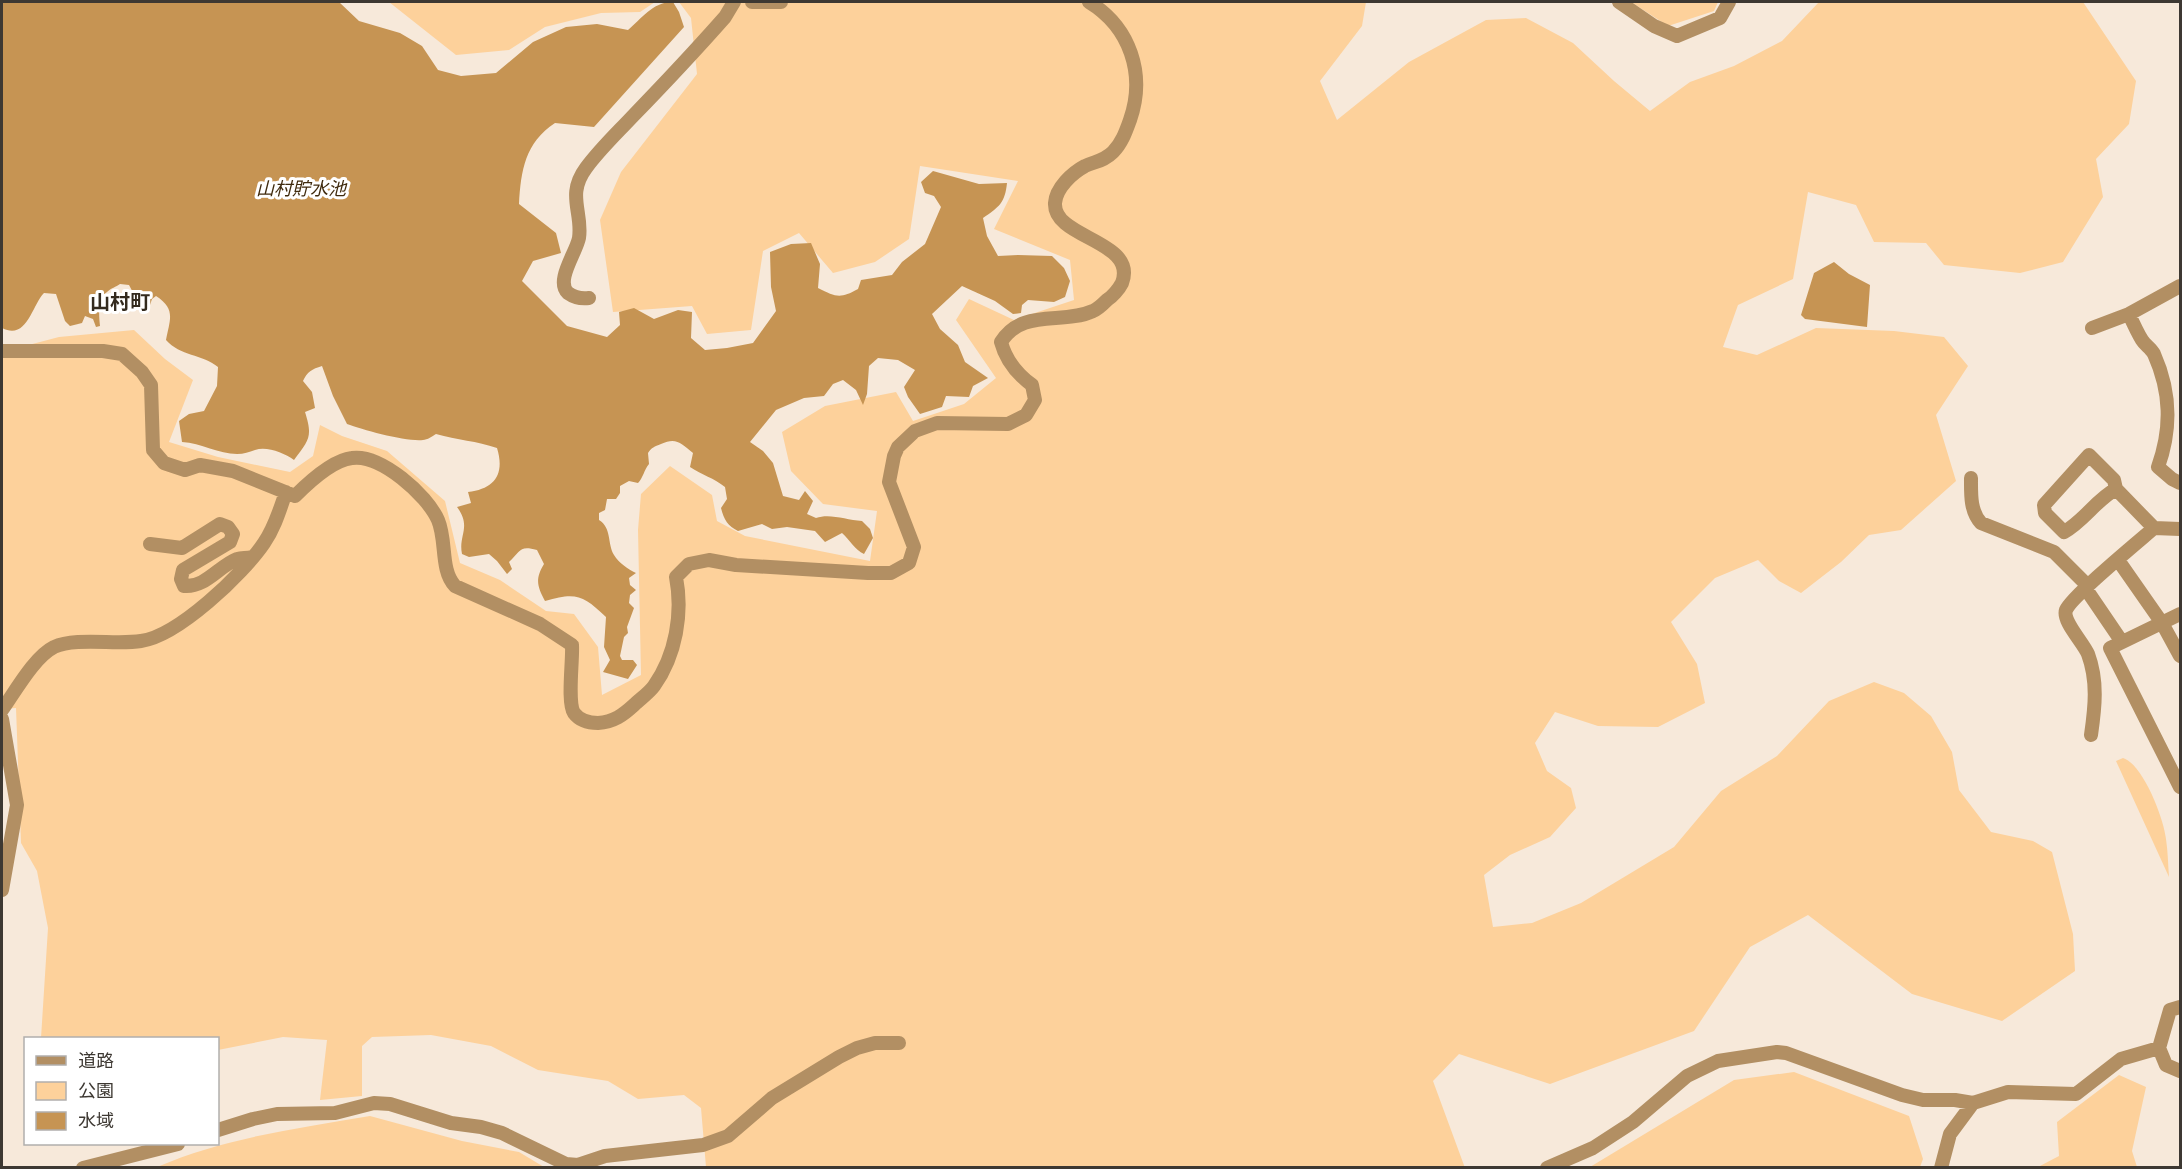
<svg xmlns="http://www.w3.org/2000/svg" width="2182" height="1169" viewBox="0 0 2182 1169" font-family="Ubuntu,'Noto Sans JP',sans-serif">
  <rect width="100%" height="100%" fill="#f7e9da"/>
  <!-- green -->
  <path fill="#fdd19b" d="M 389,2 L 655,2 L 640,12 L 601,13 L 545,27 L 509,50 L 456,55 Z
    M 679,2 L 1366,2 L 1362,26 L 1320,81 L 1337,120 L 1409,62 L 1486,20 L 1526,18 L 1573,43 L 1614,81 L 1650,111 L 1690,82 L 1734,66 L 1782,41 L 1819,2 L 2083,2 L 2136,81 L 2129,124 L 2096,159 L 2103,197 L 2063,262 L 2020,273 L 1944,265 L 1926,243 L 1874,242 L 1856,205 L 1808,192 L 1793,279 L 1738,305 L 1723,347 L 1757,355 L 1816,328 L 1894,331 L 1944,337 L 1968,366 L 1936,415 L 1956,481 L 1901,530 L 1869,535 L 1841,562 L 1801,593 L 1779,581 L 1758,560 L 1715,578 L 1671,622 L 1697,664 L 1705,703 L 1658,727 L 1598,726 L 1555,712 L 1535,743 L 1547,771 L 1571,788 L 1576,808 L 1550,837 L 1510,855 L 1484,875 L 1493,927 L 1532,923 L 1581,903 L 1674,847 L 1721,791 L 1777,756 L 1829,701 L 1874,682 L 1904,693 L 1931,716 L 1952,752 L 1959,790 L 1991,832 L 2033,841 L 2052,852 L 2073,934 L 2075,971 L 2002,1021 L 1912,994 L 1808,915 L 1750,947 L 1694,1031 L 1550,1084 L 1459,1054 L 1433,1081 L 1465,1168 L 706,1167 L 701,1108 L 684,1095 L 638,1099 L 608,1081 L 538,1070 L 491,1046 L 431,1035 L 372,1037 L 362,1046 L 362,1096 L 320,1100 L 327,1040 L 283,1037 L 218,1050 L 218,1038 L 41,1038 L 48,928 L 37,871 L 21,843 L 16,708 L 2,709 L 2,352 L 59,337 L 134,330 L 165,359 L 193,380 L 169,442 L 218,457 L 290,472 L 313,456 L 320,425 L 342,436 L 387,451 L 445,501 L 460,563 L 500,580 L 546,611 L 574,614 L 598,647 L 602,695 L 641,675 L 638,530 L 641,494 L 670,466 L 712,495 L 717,521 L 745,536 L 870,561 L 877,511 L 823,504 L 791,471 L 782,432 L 825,406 L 896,392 L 913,421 L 964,404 L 996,378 L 956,320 L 969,299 L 1014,320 L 1074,300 L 1070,260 L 994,229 L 1018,181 L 920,166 L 909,239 L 875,262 L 833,273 L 799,233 L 763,251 L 751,330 L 707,334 L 692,306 L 613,312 L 600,220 L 621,172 L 697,74 L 691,18 Z
    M 1631,2 L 1718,2 L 1714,11 L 1668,26 Z
    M 2123,758 C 2143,764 2164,819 2166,839 C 2168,852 2168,865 2169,877 L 2116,761 Z
    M 1794,1072 L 1909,1116 L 1923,1159 L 1920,1167 L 1590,1167 L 1734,1080 Z
    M 2119,1075 L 2146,1087 L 2132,1151 L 2137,1167 L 2038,1167 L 2059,1156 L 2057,1122 Z
    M 370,1116 L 462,1141 L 519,1152 L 544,1167 L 157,1167 C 224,1138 299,1128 370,1116 Z"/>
  <!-- water -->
  <path fill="#c69453" d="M 2,2 L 339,2 L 359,21 L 400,33 L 422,46 L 438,70 L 461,76 L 496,73 L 533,42 L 566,27 L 597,24 L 628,30 C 641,19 654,1 673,2 L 679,12 L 684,27 L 594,127 L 555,123 C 525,143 521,170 519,204 L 556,233 L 561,253 L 533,261 L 522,281 L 567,326 L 607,337 L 620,325 L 619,312 L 634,308 L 654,319 L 678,310 L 692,312 L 691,338 L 705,350 L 727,348 L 753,343 L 776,311 L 771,287 L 770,252 L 791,244 L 811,243 L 820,264 L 818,288 C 836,297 840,299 858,289 L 861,280 L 892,275 L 902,262 L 925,244 L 941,207 L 934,196 L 925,193 L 921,182 L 933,171 L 979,184 L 1007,183 C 1005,203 999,207 983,218 L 987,236 L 998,256 L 1018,255 L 1052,256 L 1064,268 L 1070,281 L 1065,297 L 1054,302 L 1028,300 L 1022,305 L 1021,313 L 1013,314 L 995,301 L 962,286 L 932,314 L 940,329 L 958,345 L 965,362 L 988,378 L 973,386 L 969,397 L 946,396 L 942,407 L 920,414 L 908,397 L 904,387 L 915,370 L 898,360 L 878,358 L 869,366 L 867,394 L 863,405 L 856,390 L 843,380 L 833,384 L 824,396 L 804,398 L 776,410 L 750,442 L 763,451 L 773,463 L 783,496 L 799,500 L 805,491 L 813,501 L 807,514 L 816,518 C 830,513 846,520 862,521 L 870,529 L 873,538 L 864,554 C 855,550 850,540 842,533 L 825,542 L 815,531 L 787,527 L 772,529 L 762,524 L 738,531 C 728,526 724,520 721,508 L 727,499 L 725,487 C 714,478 702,475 690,467 L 693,453 C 681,443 676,437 661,444 C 654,447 652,447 648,453 L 649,464 C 644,470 643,478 638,483 L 629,481 L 620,486 L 620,493 L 616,499 L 607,499 L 605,510 L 599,513 L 599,520 C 612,528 607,543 614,555 C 619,563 628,569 636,573 L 629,578 L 630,585 L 636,590 L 630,595 L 629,603 L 634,608 L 627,627 L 628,633 L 624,637 L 620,656 L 622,660 L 633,660 L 637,665 L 628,679 L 603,672 L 610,660 L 604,647 L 606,617 C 583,595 576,592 545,601 C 537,586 535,579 544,564 L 537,550 C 519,545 521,551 509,562 L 512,569 L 507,574 L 497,561 L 489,554 L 469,557 L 462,554 C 458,535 472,527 457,507 L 471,503 L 468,492 C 495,489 505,474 497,448 C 477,441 457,440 436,434 C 433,436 427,440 423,440 C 407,442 363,430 347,424 L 333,396 L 322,366 C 312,369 307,372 303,381 L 312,392 L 315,408 L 305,412 C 313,437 309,440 294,460 C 284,453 267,446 255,450 C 249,452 244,454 237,454 C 219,454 201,443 182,442 L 179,421 L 189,414 L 204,411 L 217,386 L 218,367 C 202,354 180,356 166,340 C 170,319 176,309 156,296 L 152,299 L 150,305 L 145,306 L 138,302 L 129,285 L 120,284 C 116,287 111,288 107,292 C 97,299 99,315 100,326 L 96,327 L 93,319 L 85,316 L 82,323 L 70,326 L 65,321 L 56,294 L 44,293 C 32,305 27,341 2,328 Z
    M 1834,262 L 1849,274 L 1870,285 L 1867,327 L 1805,319 L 1801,315 L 1814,273 Z"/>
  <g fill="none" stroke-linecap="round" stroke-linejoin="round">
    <!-- minor -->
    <path stroke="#b28f63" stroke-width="14" d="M 752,2 L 781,2
      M 1619,2 L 1654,26 L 1677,36 L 1720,18 L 1729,2
      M 589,298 C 581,299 575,298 568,293 C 555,281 576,253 579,238 C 583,212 566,195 586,168 C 600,149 617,133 632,117 C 664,84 695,51 725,17 L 734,2
      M 2129,314 C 2133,323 2137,332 2142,340 C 2145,345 2151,348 2154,354 C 2171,392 2172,428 2158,467 L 2172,479 L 2180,483
      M 2092,328 L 2129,314 L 2180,286
      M 2,351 L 103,351 L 122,354 L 142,372 L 151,385 L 153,450 L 164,463 L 185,470 L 200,465 L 233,471 L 295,496 C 307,484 333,460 352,458 C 381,454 427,495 438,520 C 447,541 440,570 455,586 L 540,624 L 572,645 C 573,661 567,702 574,713 C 580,721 590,723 598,723 C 614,722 623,715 634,705 C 640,699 649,693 654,686 C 676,655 683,613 676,577 L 689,564 L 709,560 L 736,565 L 868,573 L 891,573 L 909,563 L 914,547 L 889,482 L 894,456 L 898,447 L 915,431 L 937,423 L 1008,424 L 1026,415 L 1035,400 L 1032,385 C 1017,374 1006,361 1001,342 C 1022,308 1062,325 1093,311 C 1098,309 1103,304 1107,300 C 1112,297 1119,289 1122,283 C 1138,240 1053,239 1055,203 C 1056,188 1072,173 1085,166 C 1096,161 1104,161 1113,152 C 1122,143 1126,131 1130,120 C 1146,74 1130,27 1089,2
      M 1971,478 C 1971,494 1970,511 1981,523 L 2054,552 L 2088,586
      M 2116,489 L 2114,480 L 2089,455 L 2044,505 L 2045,513 L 2064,532 C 2084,521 2096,500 2116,489 L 2154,528
      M 150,544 L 182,548 L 220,524 L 228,527 L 233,534 L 230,542 L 183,570 L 181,579 L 184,586 C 205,588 219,566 237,559 C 242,558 248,558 252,557
      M 2118,560 L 2162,623 L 2180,656
      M 2086,589 L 2122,642
      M 2180,614 L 2110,648 L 2180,787
      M 2,710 C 15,692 34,657 54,647 C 76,637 116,645 141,641 C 178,636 243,574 264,543 C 275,527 280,509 286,492
      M 2,719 L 17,805 L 2,890
      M 2091,735 C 2095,707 2098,681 2088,654 C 2083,642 2062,621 2066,610 C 2071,597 2139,541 2154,528 L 2180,529
      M 2180,1007 L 2170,1010 L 2159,1048 L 2166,1065 L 2180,1071
      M 218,1130 L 253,1119 L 277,1114 L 335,1113 L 374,1103 L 390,1104 L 451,1123 L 481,1127 L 502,1133 L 566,1164 L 578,1165 L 605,1156 L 703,1145 L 728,1136 L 772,1098 L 839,1057 L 857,1048 L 875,1043 L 899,1043
      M 83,1168 L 178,1144
      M 1547,1168 L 1593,1148 L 1633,1122 L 1687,1076 L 1718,1061 L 1777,1052 L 1786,1053 L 1902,1095 L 1923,1100 L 1955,1100 L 1973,1103 L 2008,1092 L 2076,1094 L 2121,1059 L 2159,1048
      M 1941,1168 L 1950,1134 L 1973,1103"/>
  </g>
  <g text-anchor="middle" stroke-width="6" stroke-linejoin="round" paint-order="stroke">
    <!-- water labels -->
    <g font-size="18" font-style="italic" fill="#402b0e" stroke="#fff">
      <text x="301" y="195">山村貯水池</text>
    </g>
    <!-- quarter labels -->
    <g font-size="20" font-weight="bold" fill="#332a1e" stroke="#fff">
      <text x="120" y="309">山村町</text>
    </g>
  </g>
  <!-- border -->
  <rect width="2182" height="1169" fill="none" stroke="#3d3832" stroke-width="6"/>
  <!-- legend -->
  <rect x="24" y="1037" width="195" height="108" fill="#ffffff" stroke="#b1afad" stroke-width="1.5"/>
  <rect x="36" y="1056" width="30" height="9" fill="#b28f63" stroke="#b1afad" stroke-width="1.5"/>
  <text x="78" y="1067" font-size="18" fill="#3d3832">道路</text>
  <rect x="36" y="1082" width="30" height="18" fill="#fdd19b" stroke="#b1afad" stroke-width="1.5"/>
  <text x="78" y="1097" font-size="18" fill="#3d3832">公園</text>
  <rect x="36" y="1112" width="30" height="18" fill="#c69453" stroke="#b1afad" stroke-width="1.5"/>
  <text x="78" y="1127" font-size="18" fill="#3d3832">水域</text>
</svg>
